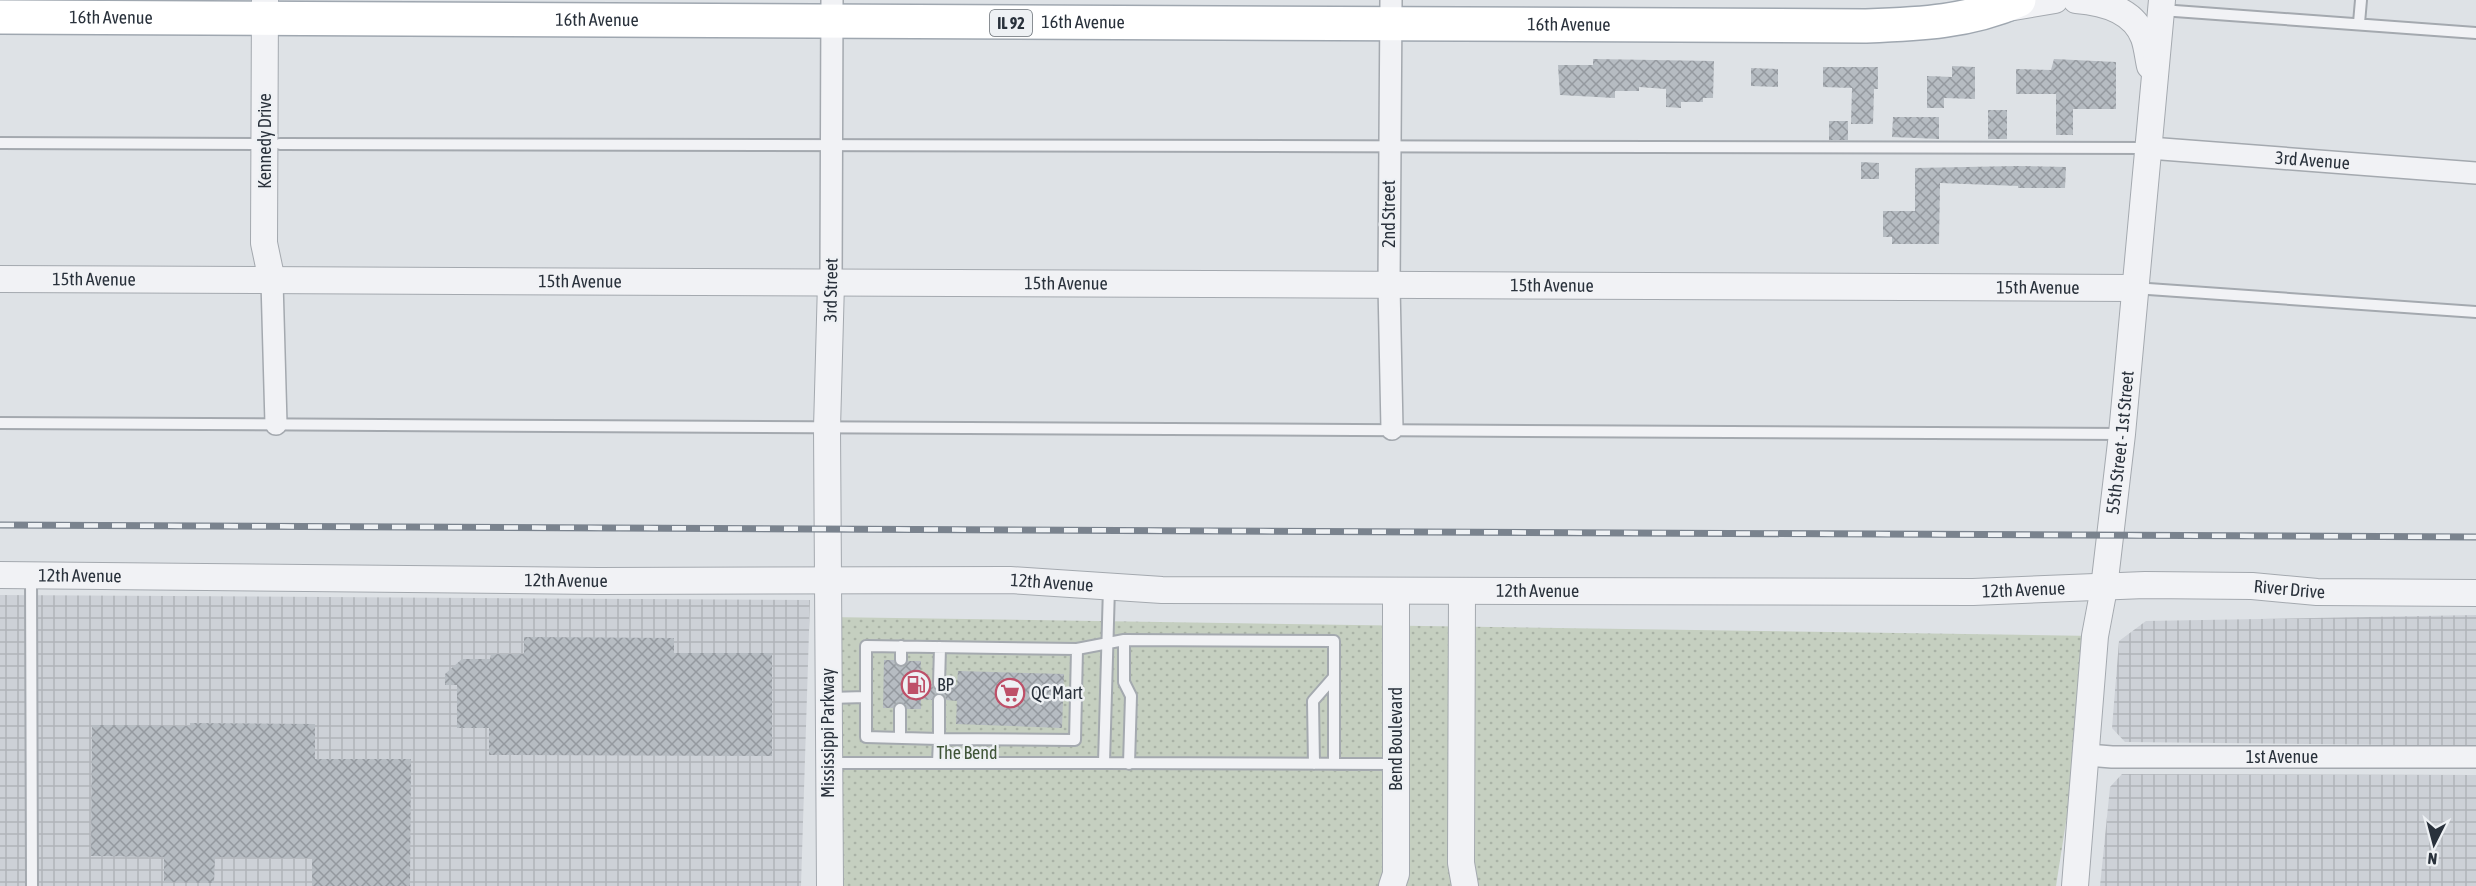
<svg xmlns="http://www.w3.org/2000/svg" width="2476" height="886" viewBox="0 0 2476 886" font-family="'Asap Condensed',sans-serif">
  <defs>
    <pattern id="industrial-grid" width="8" height="8" patternUnits="userSpaceOnUse" patternTransform="scale(1.5)"><rect width="8" height="8" fill="#cdd1d7"/><path d="M0 4h8M4 0v8" fill="none" stroke="#b0b4b9"/></pattern>
    <pattern id="park-dots" width="8" height="8" patternUnits="userSpaceOnUse" patternTransform="scale(1.5)"><rect width="8" height="8" fill="#c5cfc0"/><path d="M2 2h.1M6 6h.1" fill="none" stroke="#a9b2a6" stroke-width="1.8" stroke-linecap="round"/></pattern>
    <pattern id="building-cross-hatch" width="8" height="8" patternUnits="userSpaceOnUse" patternTransform="scale(1.5)"><rect width="8" height="8" fill="#b6bcc2"/><path d="M0 0l8 8M0 8l8-8" fill="none" stroke="#94999f"/></pattern>
  </defs>
  <rect width="100%" height="100%" fill="#dee2e6"/>
  <!-- industrial -->
  <path fill="url(#industrial-grid)" d="M 0,595 L 810,600 L 801,886 L 0,886 Z
    M 2476,615 L 2476,746 L 2125,742 L 2112,728 L 2119,641 L 2146,621 Z
    M 2122,774 L 2476,775 L 2476,886 L 2100,886 L 2110,787 Z"/>
  <!-- park -->
  <path fill="url(#park-dots)" d="M 827,617 L 2095,636 L 2056,886 L 816,886 Z"/>
  <!-- building -->
  <path fill="url(#building-cross-hatch)" d="M 1593,59 L 1714,61 L 1713,98 L 1703,98 L 1703,102 L 1681,102 L 1681,108 L 1666,107 L 1666,89 L 1639,87 L 1639,91 L 1615,91 L 1615,98 L 1560,95 L 1558,65 L 1593,65 Z
    M 2054,59 L 2116,62 L 2116,109 L 2073,109 L 2073,135 L 2056,135 L 2056,94 L 2016,94 L 2016,69 L 2051,70 Z
    M 1952,66 L 1975,67 L 1975,99 L 1944,98 L 1944,108 L 1927,108 L 1927,76 L 1952,77 Z
    M 1823,67 L 1878,67 L 1878,89 L 1874,89 L 1873,124 L 1851,124 L 1852,88 L 1823,87 Z
    M 1751,68 L 1778,69 L 1778,87 L 1751,86 Z
    M 1988,110 L 2007,110 L 2007,139 L 1988,139 Z
    M 1893,117 L 1939,117 L 1939,139 L 1892,137 Z
    M 1829,121 L 1848,121 L 1848,140 L 1829,140 Z
    M 1861,162 L 1879,163 L 1879,179 L 1861,179 Z
    M 2018,166 L 2066,167 L 2065,188 L 2018,188 L 2018,186 L 1940,183 L 1939,244 L 1892,244 L 1892,237 L 1883,237 L 1883,211 L 1915,211 L 1915,168 Z
    M 524,637 L 674,638 L 674,653 L 772,653 L 772,756 L 489,755 L 489,728 L 457,728 L 457,685 L 445,685 L 445,674 L 462,659 L 490,659 L 491,654 L 524,654 Z
    M 884,660 L 894,660 L 895,664 L 900,667 L 905,666 L 908,661 L 921,661 L 920,684 L 932,684 L 933,688 L 938,691 L 943,690 L 946,684 L 957,685 L 958,671 L 1064,674 L 1062,728 L 956,724 L 957,701 L 946,700 L 945,696 L 940,693 L 935,694 L 932,700 L 921,699 L 921,709 L 907,709 L 906,705 L 901,702 L 896,703 L 893,708 L 883,708 Z
    M 190,723 L 315,724 L 315,759 L 411,759 L 410,886 L 312,886 L 312,858 L 215,857 L 214,883 L 164,882 L 164,857 L 91,856 L 92,725 L 190,726 Z"/>
  <g fill="none" stroke-linecap="round" stroke-linejoin="round">
    <!-- service casing -->
    <g stroke="#a4a9af" stroke-width="14">
      <path id="service" d="M 2161,10 L 2476,33
        M 2359,23 L 2361,0
        M 0,143 L 264,144
        M 280,144 L 2149,148
        M 2134,288 L 2476,312
        M 0,423 L 2122,434
        M 31,575 L 32,886
        M 1124,640 L 1124,682 L 1131,696 L 1129,764
        M 901,646 L 901,660
        M 939,684 L 940,647
        M 828,698 L 866,697
        M 939,700 L 939,739 L 866,737 L 866,646 L 1077,649
        M 900,738 L 900,709
        M 830,763 L 1104,763 L 1109,587
        M 938,763 L 939,739 L 1075,740 L 1077,649 L 1124,640 L 1334,641 L 1334,764
        M 1104,763 L 1396,764
        M 1314,764 L 1313,701 L 1334,677"/>
    </g>
    <!-- minor casing -->
    <g stroke="#a4a9af" stroke-width="24">
      <g id="minor">
        <path d="M 1391,0 L 1389,285 L 1392,429"/>
        <path id="s1" d="M 2149,148 L 2476,173"/>
        <path d="M 272,281 L 276,424"/>
        <path d="M 831,283 L 832,0"/>
        <path id="s2" d="M 2087,755 L 2112,757 L 2476,757"/>
      </g>
    </g>
    <!-- tertiary casing -->
    <g stroke="#a4a9af" stroke-width="28">
      <g id="tertiary">
        <path d="M 265,0 L 264,243 L 272,281"/>
        <path d="M 2076,0 C 2102,2 2134,10 2144,38 C 2147,46 2148,57 2150,66"/>
        <path d="M 2002,9 L 2055,0"/>
        <path id="s3" d="M 0,279 L 2134,288"/>
        <path id="s4" d="M 0,575 L 598,581 L 1010,580 L 1162,590 L 1973,592 L 2145,585 L 2252,586 L 2317,592 L 2476,593"/>
        <path d="M 1462,592 L 1461,863 L 1465,886"/>
        <path d="M 830,886 L 827,428 L 831,283"/>
        <path d="M 1392,886 L 1396,874 L 1396,591"/>
        <path id="s5" d="M 2075,886 L 2095,636 L 2104,588 L 2122,434 L 2162,0"/>
      </g>
    </g>
    <!-- primary casing -->
    <g stroke="#9fa7b0" stroke-width="36">
      <g id="primary">
        <path id="s6" d="M 0,17 L 1866,26 C 1921,24 1968,22 2019,0"/>
      </g>
    </g>
    <!-- service -->
    <use href="#service" stroke="#f1f2f5" stroke-width="10"/>
    <!-- minor -->
    <use href="#minor" stroke="#f1f2f5" stroke-width="21"/>
    <!-- tertiary -->
    <use href="#tertiary" stroke="#f1f2f5" stroke-width="26"/>
    <!-- primary -->
    <use href="#primary" stroke="#fff" stroke-width="33"/>
    <!-- rail casing -->
    <g stroke="#7a838e" stroke-width="7">
      <path id="rail" d="M 0,525 L 2476,537"/>
    </g>
    <!-- rail -->
    <use href="#rail" stroke="#eef1f4" stroke-width="4.5" stroke-dasharray="14" stroke-linecap="butt"/>
  </g>
  <!-- icons -->
  <defs>
    <g id="fuel-ring" transform="scale(1.5)"><circle r="9.5" fill="#eef1f4" stroke="#be5068" stroke-width="1.5"/><path d="M-5.5-6h7V0h2V4h1.3V-2.5L3-4.5l.8-.8L6-3V5H2.5V1h-1V6h-7ZM-4.2-4.7v3.2H.2V-4.7Z" fill="#be5068"/></g>
    <g id="supermarket-ring" transform="scale(1.5)"><circle r="9.5" fill="#eef1f4" stroke="#be5068" stroke-width="1.5"/><path d="M-6-5.5h2.5l.6 2H6L4.5 2H-2.5L-4.4-4H-6ZM-1.5 3.2a1.3 1.3 0 1 0 .1 0ZM3 3.2a1.3 1.3 0 1 0 .1 0Z" fill="#be5068"/></g>
  </defs>
  <g fill-rule="evenodd">
    <use href="#fuel-ring" x="916" y="685"/>
    <use href="#supermarket-ring" x="1010" y="693"/>
  </g>
  <g text-anchor="middle" stroke-width="5" stroke-linejoin="round" paint-order="stroke">
    <!-- shield labels -->
    <rect fill="#eef1f4" stroke="#646b72" stroke-width="1.5" x="990" y="10" width="42" height="26" rx="4.5"/>
    <g font-size="16" font-weight="bold" fill="#29313b">
      <text x="1011" y="29">IL 92</text>
    </g>
    <!-- street labels -->
    <g font-size="18" fill="#29313b" stroke="#eef1f4">
      <text dy="6" stroke="none"><textPath href="#s6" startOffset="111">16th Avenue</textPath></text>
      <text dy="6" stroke="none"><textPath href="#s6" startOffset="597">16th Avenue</textPath></text>
      <text dy="6" stroke="none"><textPath href="#s6" startOffset="1083">16th Avenue</textPath></text>
      <text dy="6" stroke="none"><textPath href="#s6" startOffset="1569">16th Avenue</textPath></text>
      <text transform="translate(265 141) rotate(-90)" y="6">Kennedy Drive</text>
      <text dy="6" stroke="none"><textPath href="#s1" startOffset="164">3rd Avenue</textPath></text>
      <text transform="translate(1389 214) rotate(-90)" y="6">2nd Street</text>
      <text dy="6" stroke="none"><textPath href="#s3" startOffset="94">15th Avenue</textPath></text>
      <text dy="6" stroke="none"><textPath href="#s3" startOffset="580">15th Avenue</textPath></text>
      <text dy="6" stroke="none"><textPath href="#s3" startOffset="1066">15th Avenue</textPath></text>
      <text dy="6" stroke="none"><textPath href="#s3" startOffset="1552">15th Avenue</textPath></text>
      <text dy="6" stroke="none"><textPath href="#s3" startOffset="2038">15th Avenue</textPath></text>
      <text transform="translate(831 290) rotate(-89)" y="6">3rd Street</text>
      <text dy="6" stroke="none"><textPath href="#s5" startOffset="446">55th Street - 1st Street</textPath></text>
      <text dy="6" stroke="none"><textPath href="#s4" startOffset="80">12th Avenue</textPath></text>
      <text dy="6" stroke="none"><textPath href="#s4" startOffset="566">12th Avenue</textPath></text>
      <text dy="6" stroke="none"><textPath href="#s4" startOffset="1052">12th Avenue</textPath></text>
      <text dy="6" stroke="none"><textPath href="#s4" startOffset="2290">River Drive</textPath></text>
      <text dy="6" stroke="none"><textPath href="#s4" startOffset="2024">12th Avenue</textPath></text>
      <text dy="6" stroke="none"><textPath href="#s4" startOffset="1538">12th Avenue</textPath></text>
      <text transform="translate(828 733) rotate(-90)" y="6">Mississippi Parkway</text>
      <text transform="translate(1396 739) rotate(-90)" y="6">Bend Boulevard</text>
      <text dy="6" stroke="none"><textPath href="#s2" startOffset="195">1st Avenue</textPath></text>
    </g>
    <!-- poi labels -->
    <g font-size="18" fill="#29313b" stroke="#eef1f4" text-anchor="start">
      <text x="937" y="691">BP</text>
      <text x="1031" y="699">QC Mart</text>
    </g>
    <!-- park labels -->
    <g font-size="18" fill="#405538" stroke="#eef1f4">
      <text x="967" y="759">The Bend</text>
    </g>
  </g>
  <!-- north arrow -->
  <g transform="translate(2434 844) rotate(186)" stroke="#eef1f4" stroke-width="4.5" paint-order="stroke">
  <path d="M0-4.5L10 22L0 15L-10 22Z" fill="#29313b"/>
  <text y="-9" font-size="16" font-weight="bold" text-anchor="middle" fill="#29313b">N</text>
  </g>
</svg>
